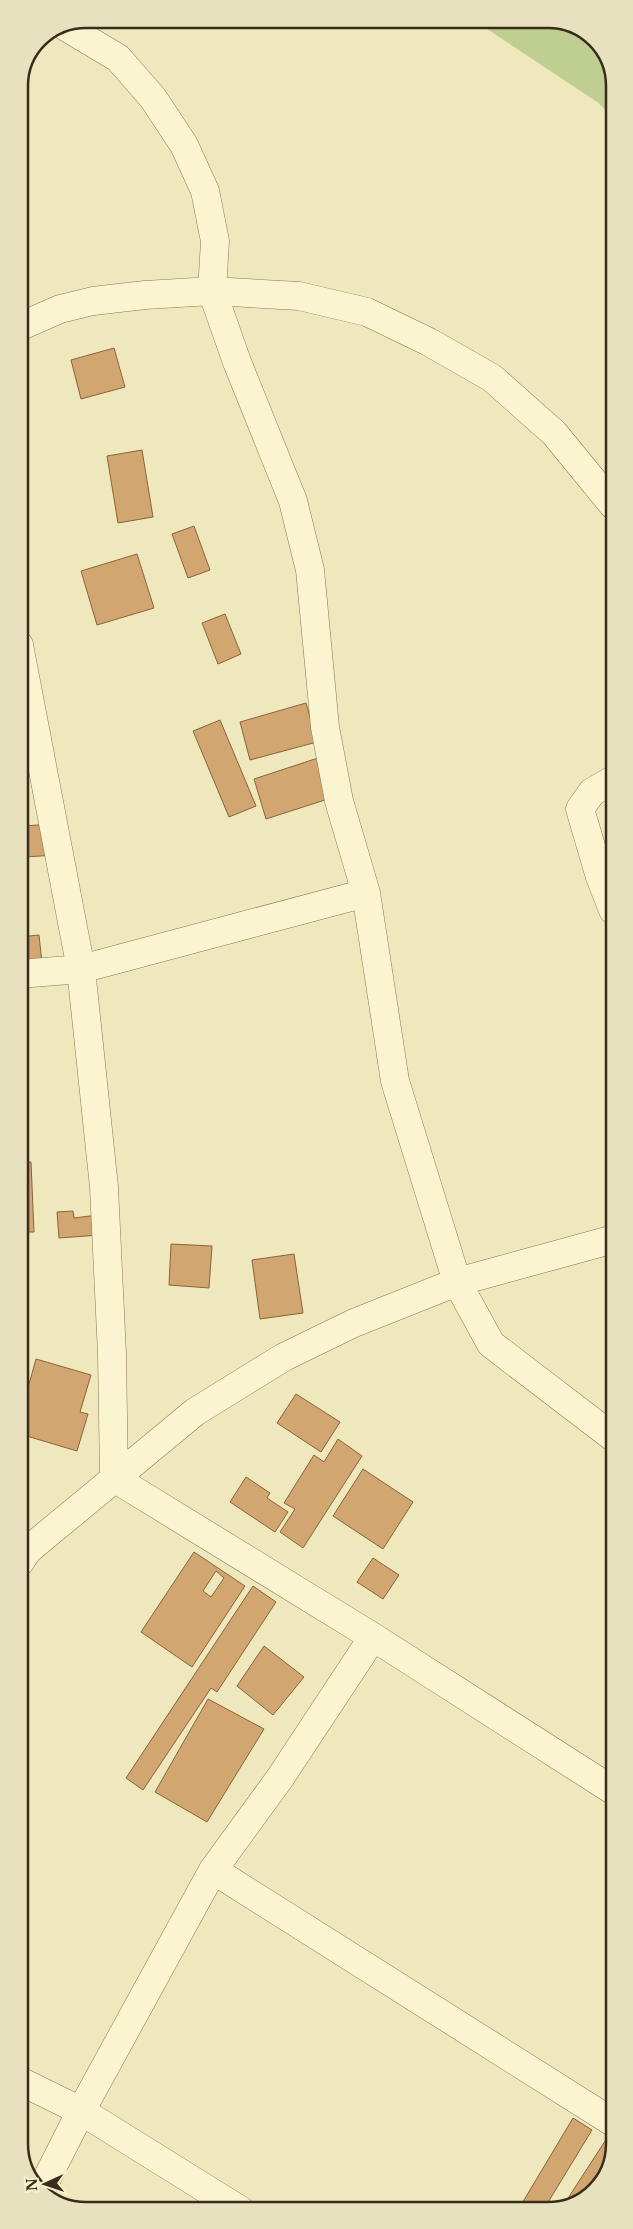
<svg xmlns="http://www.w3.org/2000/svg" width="633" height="2229" viewBox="0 0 633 2229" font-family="'Libre Baskerville',serif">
  <rect width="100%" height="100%" fill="#f0e8bd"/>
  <!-- green -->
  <path fill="#bfcf91" d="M 472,19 L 556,19 L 592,35 L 613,72 L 613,117 L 597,102 Z"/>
  <!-- building -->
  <path fill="#d1a671" stroke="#8a643a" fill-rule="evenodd" d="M 114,348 L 125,387 L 81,399 L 71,360 Z
    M 142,450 L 153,517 L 118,523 L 107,456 Z
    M 194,526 L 210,570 L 188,578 L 172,534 Z
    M 137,554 L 154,608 L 97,625 L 81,571 Z
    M 225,614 L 241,654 L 218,664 L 202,623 Z
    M 306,703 L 317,742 L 250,760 L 240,722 Z
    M 220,720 L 256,806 L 229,817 L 193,731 Z
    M 318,758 L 331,798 L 266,819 L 254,779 Z
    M 53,824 L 56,855 L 25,857 L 23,826 Z
    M 39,935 L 42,963 L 19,965 L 19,937 Z
    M 19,1162 L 31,1162 L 34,1232 L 19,1232 Z
    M 73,1211 L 74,1218 L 98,1215 L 100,1235 L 59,1238 L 57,1212 Z
    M 19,1241 L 23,1241 L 27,1289 L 20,1290 Z
    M 171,1244 L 212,1246 L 209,1288 L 169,1285 Z
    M 294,1254 L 303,1313 L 260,1319 L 252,1260 Z
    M 36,1359 L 91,1375 L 80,1412 L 88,1414 L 77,1451 L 20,1434 L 20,1416 Z
    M 296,1394 L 340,1422 L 321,1452 L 277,1423 Z
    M 338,1439 L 362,1456 L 303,1548 L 280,1532 L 295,1509 L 284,1503 L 314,1455 L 324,1462 Z
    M 363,1469 L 413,1502 L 383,1549 L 333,1516 Z
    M 246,1477 L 270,1493 L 267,1498 L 288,1512 L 275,1532 L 230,1502 Z
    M 194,1552 L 245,1586 L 192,1667 L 141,1632 ZM 216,1571 L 224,1578 L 211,1597 L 203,1591 Z
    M 373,1558 L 399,1575 L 383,1599 L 357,1582 Z
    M 253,1586 L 276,1602 L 217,1692 L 211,1688 L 143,1790 L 126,1778 Z
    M 264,1646 L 304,1677 L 273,1715 L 237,1686 Z
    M 208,1699 L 264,1729 L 207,1822 L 155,1792 Z
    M 573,2118 L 592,2130 L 544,2209 L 528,2209 L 521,2205 Z
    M 607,2138 L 614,2144 L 600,2184 L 561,2209 Z"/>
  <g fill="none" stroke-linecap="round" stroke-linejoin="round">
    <!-- street casing -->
    <g stroke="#897855" stroke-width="29">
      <path id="street" d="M 66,27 L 118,58 L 153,98 L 184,145 L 205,191 L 215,241 L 212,291 L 237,362 L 293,501 L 310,570 L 325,727 L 339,801 L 366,893 L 395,1081 L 457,1282 L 491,1344 L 614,1438
        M 19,327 L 60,309 L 93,301 L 145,295 L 212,291 L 299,296 L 367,312 L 429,342 L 492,378 L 554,433 L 613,505
        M 19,645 L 81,969 L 104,1187 L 112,1354 L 114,1478 L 373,1637 L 614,1791
        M 613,780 L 592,792 L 580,809 L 600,877 L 613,910
        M 19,974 L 81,969 L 366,893
        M 20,1562 L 28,1550 L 195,1412 L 284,1357 L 354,1323 L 457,1282 L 614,1239
        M 213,1870 L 614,2123
        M 20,2081 L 81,2111 L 240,2210
        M 40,2192 L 81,2111 L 213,1870 L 280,1778 L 373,1637"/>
    </g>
    <!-- street -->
    <use href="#street" stroke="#fbf4d1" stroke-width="28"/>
  </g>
  <!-- crop -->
  <path d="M0 0H633V2229H0ZM86 28H548A58 58 0 0 1 606 86V2144A58 58 0 0 1 548 2202H86A58 58 0 0 1 28 2144V86A58 58 0 0 1 86 28Z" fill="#e8e1bf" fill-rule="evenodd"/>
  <path fill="none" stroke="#382d1b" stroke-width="2.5" d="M86 28H548A58 58 0 0 1 606 86V2144A58 58 0 0 1 548 2202H86A58 58 0 0 1 28 2144V86A58 58 0 0 1 86 28Z"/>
  <!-- north arrow -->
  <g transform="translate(45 2184) rotate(267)" stroke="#f7f1cd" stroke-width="4" paint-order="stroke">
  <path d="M0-4L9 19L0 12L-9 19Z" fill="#382d1b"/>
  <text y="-8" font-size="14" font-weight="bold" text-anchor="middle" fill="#382d1b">N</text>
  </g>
</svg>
